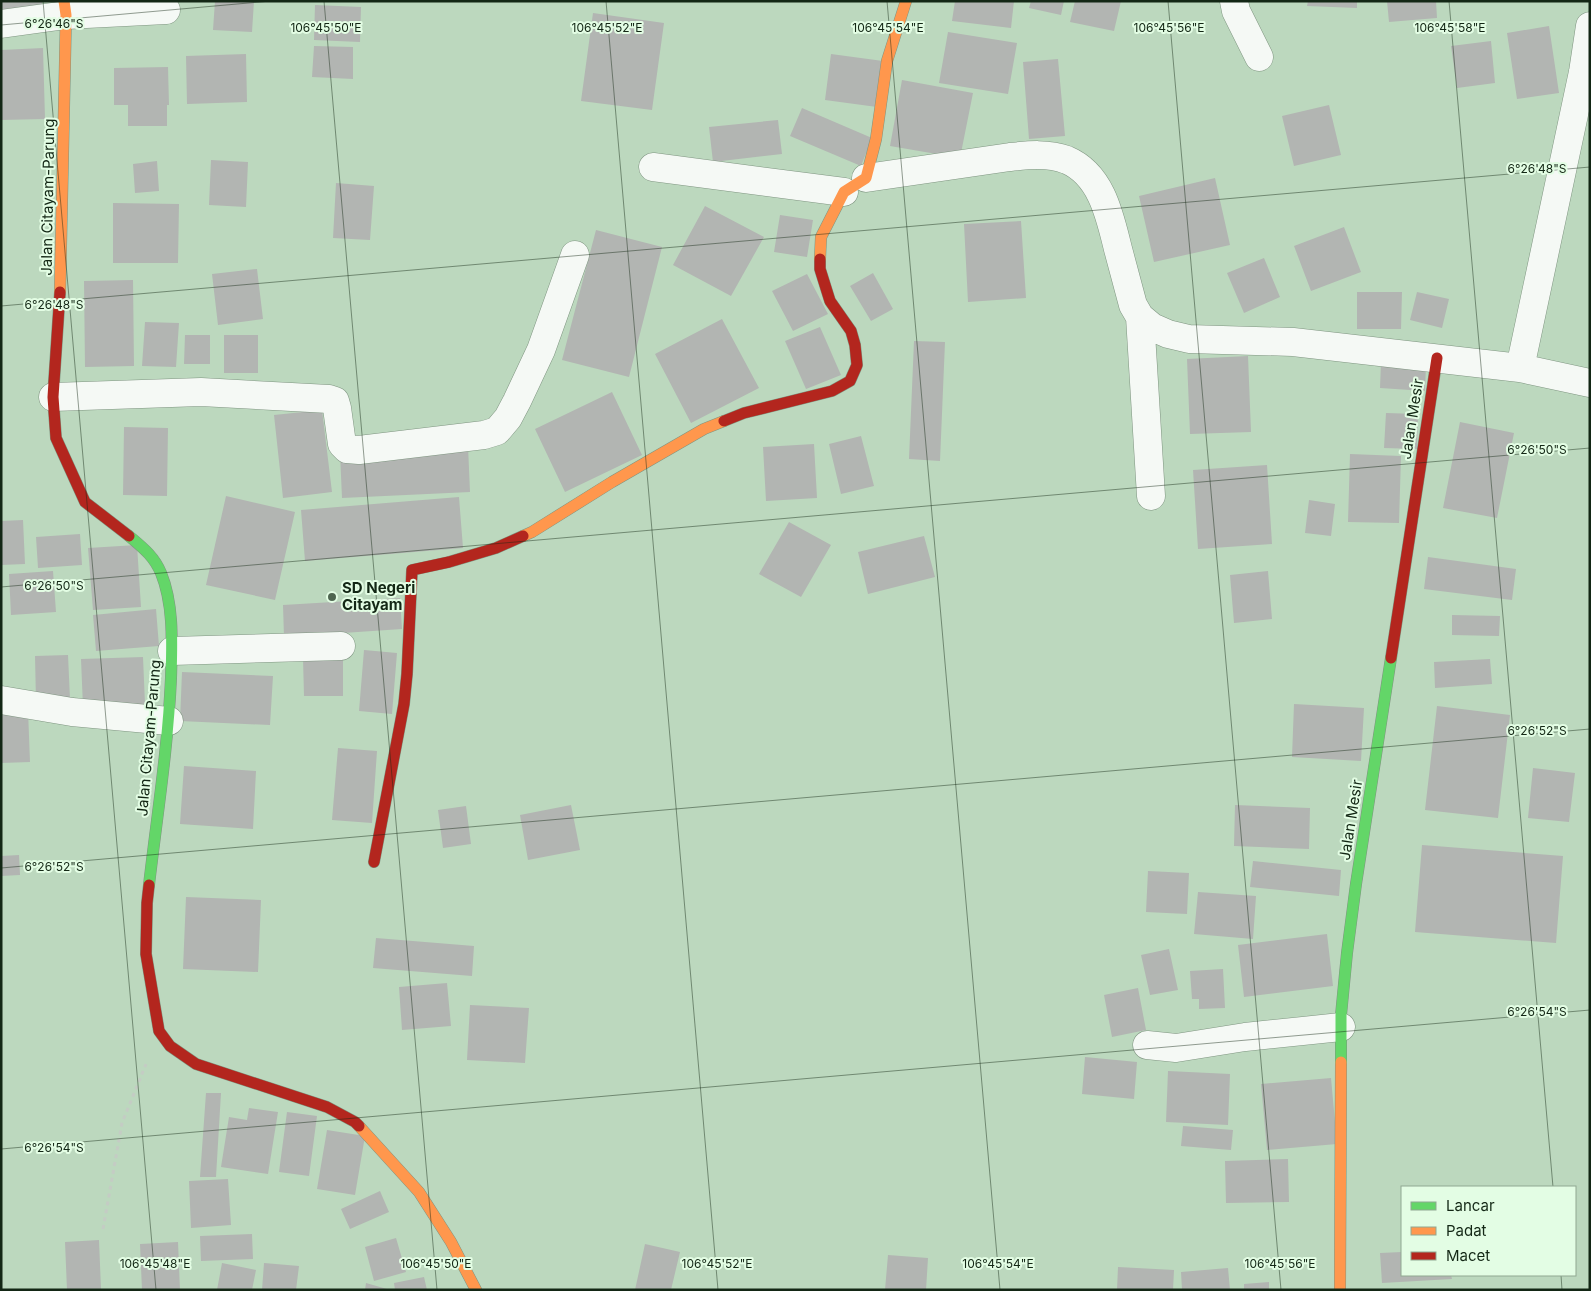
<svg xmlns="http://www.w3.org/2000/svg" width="1591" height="1291" viewBox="0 0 1591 1291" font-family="Inter,sans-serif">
  <rect width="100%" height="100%" fill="#bcd8be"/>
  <!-- building -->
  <path fill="#b2b5b2" d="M 1,1 L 42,1 L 42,5 L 1,10 Z
    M 215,1 L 254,1 L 252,32 L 213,30 Z
    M 955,1 L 1014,1 L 1011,28 L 952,21 Z
    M 1031,1 L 1064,1 L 1061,15 L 1029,8 Z
    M 1075,1 L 1121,1 L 1114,31 L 1070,22 Z
    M 1308,1 L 1357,1 L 1357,8 L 1307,6 Z
    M 1387,1 L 1436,1 L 1437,18 L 1389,22 Z
    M 315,5 L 361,7 L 360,42 L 314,40 Z
    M 593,13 L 664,23 L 652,110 L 581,101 Z
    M 1549,26 L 1559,93 L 1517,99 L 1507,33 Z
    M 948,32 L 1017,43 L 1008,94 L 939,83 Z
    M 1491,41 L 1495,83 L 1457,88 L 1451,46 Z
    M 314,46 L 353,47 L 353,79 L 312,77 Z
    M 43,48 L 45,119 L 1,120 L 1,50 Z
    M 246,54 L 247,102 L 187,104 L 186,56 Z
    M 831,54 L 883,61 L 877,107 L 825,100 Z
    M 1058,59 L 1065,136 L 1029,139 L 1023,62 Z
    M 168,67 L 169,105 L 167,105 L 167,126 L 128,126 L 128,105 L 114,105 L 114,68 Z
    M 902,80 L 973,93 L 960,158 L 890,146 Z
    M 1329,105 L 1341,155 L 1294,166 L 1282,116 Z
    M 802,108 L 872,138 L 861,166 L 790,136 Z
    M 778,120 L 782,154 L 713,162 L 709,127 Z
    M 211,160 L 248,162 L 246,207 L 209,205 Z
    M 157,161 L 159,191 L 135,193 L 133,164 Z
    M 1215,178 L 1230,245 L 1154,262 L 1139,196 Z
    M 336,183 L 374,186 L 370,240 L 333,238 Z
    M 113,203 L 179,204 L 178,263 L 113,263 Z
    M 705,206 L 764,237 L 731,296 L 673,265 Z
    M 780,215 L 813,220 L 807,257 L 774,252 Z
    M 1021,221 L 1026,298 L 968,302 L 964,224 Z
    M 1344,227 L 1361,272 L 1311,291 L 1294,246 Z
    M 596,230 L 662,247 L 629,377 L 562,360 Z
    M 1264,258 L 1280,297 L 1244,313 L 1227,273 Z
    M 257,269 L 263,319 L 218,325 L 212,274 Z
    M 873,273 L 893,309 L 871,321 L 850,286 Z
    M 807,274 L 828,314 L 793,331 L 772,291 Z
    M 133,280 L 134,366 L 85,367 L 84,281 Z
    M 1357,292 L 1402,292 L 1401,329 L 1357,329 Z
    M 1417,292 L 1449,299 L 1442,328 L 1410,320 Z
    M 722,319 L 759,388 L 691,423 L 655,354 Z
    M 145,322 L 179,323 L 176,367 L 142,366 Z
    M 820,327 L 841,375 L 806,389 L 785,341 Z
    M 185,335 L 210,335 L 210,364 L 184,364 Z
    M 224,335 L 258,335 L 258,373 L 224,373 Z
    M 914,341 L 945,342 L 940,461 L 909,459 Z
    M 1248,356 L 1251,432 L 1190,434 L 1187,359 Z
    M 1381,362 L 1426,365 L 1425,391 L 1380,388 Z
    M 612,392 L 642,455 L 565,492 L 535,429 Z
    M 322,410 L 332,492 L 283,498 L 274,415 Z
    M 1386,413 L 1418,414 L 1417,449 L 1384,448 Z
    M 1460,422 L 1514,433 L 1497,518 L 1443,508 Z
    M 124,427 L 168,428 L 167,496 L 123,495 Z
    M 861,436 L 874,486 L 841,494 L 829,444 Z
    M 814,444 L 817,498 L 766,501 L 763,447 Z
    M 468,446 L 470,492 L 342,498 L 340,453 Z
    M 1350,454 L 1401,456 L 1399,523 L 1348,522 Z
    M 1267,465 L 1272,544 L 1198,549 L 1193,470 Z
    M 226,496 L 295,512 L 275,600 L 206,585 Z
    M 459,497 L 463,548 L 305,561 L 301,510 Z
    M 1309,500 L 1335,504 L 1331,536 L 1305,533 Z
    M 23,520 L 25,564 L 1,565 L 1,521 Z
    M 789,522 L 831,545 L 801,597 L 759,574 Z
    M 80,534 L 82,565 L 38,568 L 36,537 Z
    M 924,536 L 935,577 L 868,594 L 858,552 Z
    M 137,545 L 141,607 L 93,610 L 88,548 Z
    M 1428,557 L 1516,569 L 1512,600 L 1424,589 Z
    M 53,571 L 56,612 L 11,615 L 9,574 Z
    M 1268,571 L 1272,619 L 1234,623 L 1230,575 Z
    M 400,598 L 402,629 L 284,637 L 283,605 Z
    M 156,609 L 159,646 L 96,651 L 93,615 Z
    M 1452,615 L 1500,616 L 1499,636 L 1452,635 Z
    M 364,650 L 397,653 L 392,714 L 359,711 Z
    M 68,655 L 70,699 L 36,701 L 35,656 Z
    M 143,657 L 145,704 L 83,707 L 81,659 Z
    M 343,657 L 343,696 L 304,696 L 303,658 Z
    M 1490,659 L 1492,684 L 1435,688 L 1434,662 Z
    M 182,672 L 273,676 L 270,725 L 180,721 Z
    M 1294,704 L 1364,708 L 1361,761 L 1292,757 Z
    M 1437,706 L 1510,715 L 1498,818 L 1425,810 Z
    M 28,710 L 30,762 L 1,763 L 1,711 Z
    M 338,748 L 377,751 L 372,823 L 332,820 Z
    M 184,766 L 256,771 L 253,829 L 180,824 Z
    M 1533,768 L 1575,773 L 1569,822 L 1528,818 Z
    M 571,805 L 580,850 L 528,860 L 520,815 Z
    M 1235,805 L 1310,808 L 1309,849 L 1234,846 Z
    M 466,806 L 471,844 L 443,848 L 438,810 Z
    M 1422,845 L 1563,856 L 1556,943 L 1415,932 Z
    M 19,855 L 20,875 L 1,876 L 1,856 Z
    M 1253,861 L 1341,870 L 1339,896 L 1250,887 Z
    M 1148,871 L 1189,873 L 1187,914 L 1146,912 Z
    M 1198,892 L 1256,896 L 1253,939 L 1194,934 Z
    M 186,897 L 261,900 L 258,972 L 183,969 Z
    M 1327,934 L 1333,986 L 1244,997 L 1238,945 Z
    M 376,938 L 474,946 L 472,976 L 373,968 Z
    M 1169,949 L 1178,990 L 1150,995 L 1141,955 Z
    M 1223,969 L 1225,1008 L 1199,1009 L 1199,999 L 1192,999 L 1190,971 Z
    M 447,983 L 451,1026 L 402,1030 L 399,987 Z
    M 1138,988 L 1146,1030 L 1112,1037 L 1104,995 Z
    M 470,1005 L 529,1008 L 525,1063 L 467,1060 Z
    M 1085,1057 L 1137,1062 L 1134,1099 L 1082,1094 Z
    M 1168,1071 L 1230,1074 L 1228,1125 L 1166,1122 Z
    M 1331,1078 L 1337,1144 L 1267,1150 L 1261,1084 Z
    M 206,1093 L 221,1093 L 216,1177 L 200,1177 Z
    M 249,1108 L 278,1112 L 268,1174 L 221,1167 L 229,1117 L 247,1120 Z
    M 287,1112 L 317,1116 L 309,1176 L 279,1172 Z
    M 1183,1126 L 1233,1130 L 1231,1150 L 1181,1146 Z
    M 327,1130 L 365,1136 L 355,1195 L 317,1189 Z
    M 1288,1159 L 1289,1202 L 1226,1203 L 1225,1161 Z
    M 228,1179 L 231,1225 L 191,1228 L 189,1181 Z
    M 380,1191 L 389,1212 L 350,1229 L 341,1209 Z
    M 252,1234 L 253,1259 L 201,1261 L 200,1236 Z
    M 396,1238 L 406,1272 L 374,1281 L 365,1247 Z
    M 99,1240 L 101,1289 L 67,1290 L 65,1242 Z
    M 178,1242 L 180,1290 L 142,1290 L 140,1244 Z
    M 645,1244 L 680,1252 L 671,1290 L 635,1290 Z
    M 1402,1252 L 1402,1275 L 1451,1275 L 1452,1279 L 1382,1283 L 1380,1253 Z
    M 888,1255 L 928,1258 L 926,1290 L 885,1290 Z
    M 222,1263 L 256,1270 L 252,1290 L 217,1290 Z
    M 264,1263 L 299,1266 L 296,1290 L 262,1290 Z
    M 1118,1267 L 1174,1270 L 1173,1290 L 1117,1290 Z
    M 1228,1268 L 1230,1290 L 1182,1290 L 1181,1272 Z
    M 424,1277 L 427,1290 L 395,1290 L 394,1283 Z
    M 1269,1282 L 1269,1290 L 1244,1290 L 1244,1284 Z
    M 366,1283 L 387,1289 L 387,1290 L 365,1290 Z"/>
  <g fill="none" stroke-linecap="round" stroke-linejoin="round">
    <!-- street casing -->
    <g stroke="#7f9581" stroke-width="29">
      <path id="street" d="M 1234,1 L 1236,11 L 1259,57
        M 1,24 L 66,15 L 166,10
        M 653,167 L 844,192
        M 866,178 L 1010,157 C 1029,155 1048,153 1067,160 C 1102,175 1110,217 1118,249 C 1123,268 1128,286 1133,305 L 1140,317 L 1152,327 L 1168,334 L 1189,339 L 1293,342 L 1520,368 L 1590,383
        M 1140,317 L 1151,496
        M 1520,368 L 1583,72 L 1590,26
        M 53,397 L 201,392 L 329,399 L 335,401 L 337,408 L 342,444 L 347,449 L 359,450 L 484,435 L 497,431 L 508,418 L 517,401 L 541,350 L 575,255
        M 172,651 L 341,646
        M 1,700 L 72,712 L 169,721
        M 1147,1045 L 1176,1048 L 1245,1037 L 1341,1027"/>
    </g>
    <!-- fast casing -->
    <g stroke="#7f9581" stroke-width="12">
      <path id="fast" d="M 129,536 C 142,547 154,556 161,573 C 174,605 172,643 171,678 C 168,747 157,816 149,885
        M 1341,1062 L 1341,1015 L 1347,953 L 1356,884 L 1391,658"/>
    </g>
    <!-- slow casing -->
    <g stroke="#7f9581" stroke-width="12">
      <path id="slow" d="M 820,259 L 821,237 L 844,192 L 866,178 L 876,139 L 887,61 L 906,1
        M 60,292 L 66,15 L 64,1
        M 523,536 L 532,532 L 612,482 L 704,429 L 724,421
        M 359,1126 L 419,1192 L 451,1242 L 476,1290
        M 1340,1290 L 1341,1062"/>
    </g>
    <!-- jam casing -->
    <g stroke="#7f9581" stroke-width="12">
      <path id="jam" d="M 60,292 L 53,397 L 56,438 L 85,502 L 129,536
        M 724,421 L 744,413 L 832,391 L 850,381 L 857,365 L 855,345 L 851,331 L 830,301 L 820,269 L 820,259
        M 1391,658 L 1437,358
        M 374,862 L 404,704 L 407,674 L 412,570 L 449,562 L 496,548 L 523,536
        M 149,885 L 147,903 L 146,954 L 159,1031 L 170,1046 L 196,1064 L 327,1107 L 355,1122 L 359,1126"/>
    </g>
    <!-- path -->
    <path stroke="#c4ccc4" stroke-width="3" stroke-dasharray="4 4" stroke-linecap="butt" d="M 103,1229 L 122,1123 L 146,1064"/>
    <!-- street -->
    <use href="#street" stroke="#f5f9f5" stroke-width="28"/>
    <!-- fast -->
    <use href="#fast" stroke="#63d668" stroke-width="11"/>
    <!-- slow -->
    <use href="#slow" stroke="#ff974d" stroke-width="11"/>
    <!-- jam -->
    <use href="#jam" stroke="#b3261e" stroke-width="11"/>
  </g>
  <!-- ticks -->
  <path fill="none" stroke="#132715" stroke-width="1" stroke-opacity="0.45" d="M 43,1 L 156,1290M 324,1 L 437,1290M 606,1 L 718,1290M 887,1 L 1000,1290M 1168,1 L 1281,1290M 1449,1 L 1553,1187M 1,25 L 271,1M 1,306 L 1590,167M 1,587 L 1590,448M 1,868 L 1590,729M 1,1149 L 1590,1010M 1561,1275 L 1562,1290"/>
  <!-- markers -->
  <circle fill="#4e6550" stroke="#e3fde4" stroke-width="2" cx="332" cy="597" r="5"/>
  <g text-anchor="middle" stroke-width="4" stroke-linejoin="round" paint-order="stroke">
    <!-- street labels -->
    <g font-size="15" fill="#132715" stroke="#e3fde4">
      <text transform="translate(48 197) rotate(-89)" y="5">Jalan Citayam-Parung</text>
      <text transform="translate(1412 419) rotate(-81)" y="5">Jalan Mesir</text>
      <text transform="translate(149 738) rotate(-85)" y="5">Jalan Citayam-Parung</text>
      <text transform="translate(1351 820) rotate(-81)" y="5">Jalan Mesir</text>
    </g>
    <!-- poi labels -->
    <g font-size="15" font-weight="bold" fill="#132715" stroke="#e3fde4" text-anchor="start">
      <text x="342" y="593">SD Negeri<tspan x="342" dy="17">Citayam</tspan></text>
    </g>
  </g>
  <g font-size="12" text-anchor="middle" fill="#132715" stroke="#e3fde4" stroke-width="4" stroke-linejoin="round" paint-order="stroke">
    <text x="54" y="28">6°26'46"S</text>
    <text x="326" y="32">106°45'50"E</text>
    <text x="607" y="32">106°45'52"E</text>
    <text x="888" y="32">106°45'54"E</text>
    <text x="1169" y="32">106°45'56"E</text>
    <text x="1450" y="32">106°45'58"E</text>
    <text x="1537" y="173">6°26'48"S</text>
    <text x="54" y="309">6°26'48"S</text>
    <text x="1537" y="454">6°26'50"S</text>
    <text x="54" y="590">6°26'50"S</text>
    <text x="1537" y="735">6°26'52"S</text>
    <text x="54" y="871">6°26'52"S</text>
    <text x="1537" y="1016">6°26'54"S</text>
    <text x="54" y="1152">6°26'54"S</text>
    <text x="155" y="1268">106°45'48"E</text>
    <text x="436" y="1268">106°45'50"E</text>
    <text x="717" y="1268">106°45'52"E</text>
    <text x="998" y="1268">106°45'54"E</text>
    <text x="1280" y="1268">106°45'56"E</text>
  </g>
  <!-- border -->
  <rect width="1591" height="1291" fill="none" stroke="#132715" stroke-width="5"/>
  <!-- legend -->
  <rect x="1401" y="1186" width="175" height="90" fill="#e3fde4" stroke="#90a791"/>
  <rect x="1411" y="1202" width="25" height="8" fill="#63d668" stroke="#90a791"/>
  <text x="1446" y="1211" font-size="15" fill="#132715">Lancar</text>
  <rect x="1411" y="1227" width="25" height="8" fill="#ff974d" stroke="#90a791"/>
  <text x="1446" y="1236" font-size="15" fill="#132715">Padat</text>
  <rect x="1411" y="1252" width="25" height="8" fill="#b3261e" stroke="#90a791"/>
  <text x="1446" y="1261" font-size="15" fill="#132715">Macet</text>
</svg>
